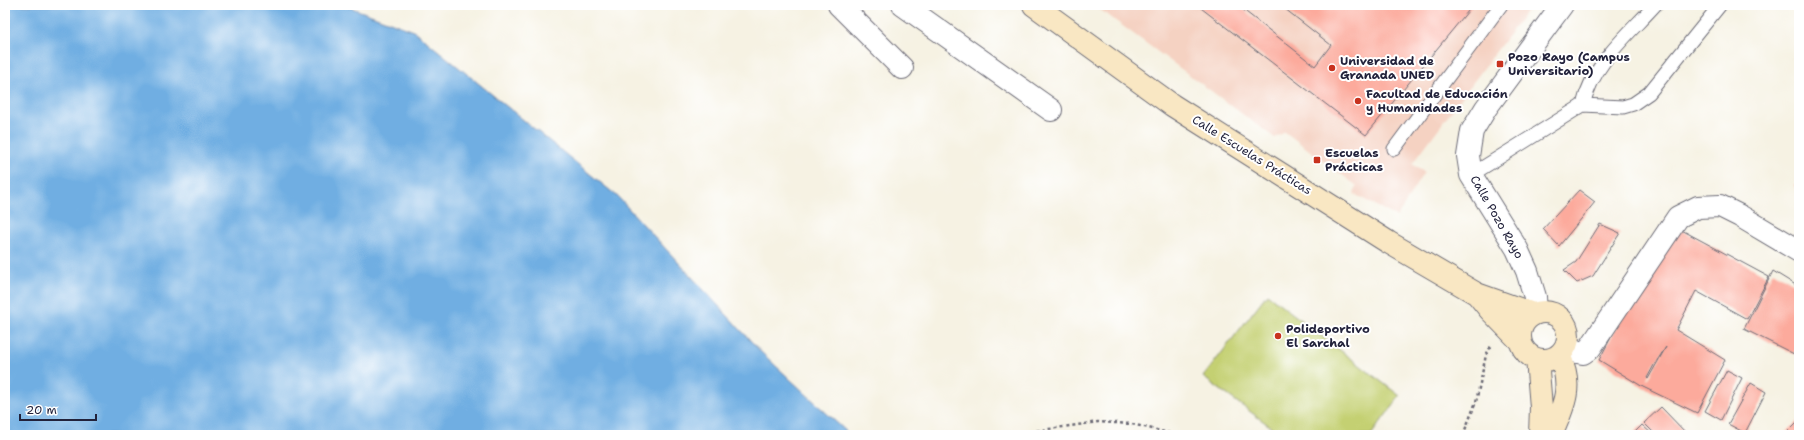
<svg xmlns="http://www.w3.org/2000/svg" width="1804" height="440" viewBox="0 0 1804 440" font-family="'Shantell Sans',sans-serif">
  <rect width="100%" height="100%" fill="#fff"/>
  <filter id="ink" filterUnits="userSpaceOnUse"><feTurbulence type="fractalNoise" baseFrequency=".025" numOctaves="2"/><feDisplacementMap in="SourceGraphic" scale="8" xChannelSelector="R" yChannelSelector="G"/><feConvolveMatrix kernelMatrix="1 2 1 2 8 2 1 2 1" color-interpolation-filters="sRGB"/></filter>
  <filter id="wash" filterUnits="userSpaceOnUse"><feTurbulence type="fractalNoise" baseFrequency=".012" numOctaves="4" result="noise"/><feDisplacementMap in="SourceGraphic" scale="16" xChannelSelector="R" yChannelSelector="G"/><feGaussianBlur stdDeviation="0.9" result="paint"/><feColorMatrix in="noise" values="0 0 0 0 0 0 0 0 0 0 0 0 0 0 0 0 0 1.4 0 .05"/><feComposite in="paint" operator="in"/></filter>
  <g filter="url(#wash)">
    <rect width="100%" height="100%" fill="#f6f2e3"/>
    <!-- built -->
    <path fill="#f5d2c2" d="M 1094,5 L 1531,5 L 1412,164 L 1424,172 L 1397,217 L 1354,194 L 1357,186 L 1285,132 L 1275,138 Z"/>
    <!-- green -->
    <path fill="#c4d072" stroke="#737956" d="M 1267,294 L 1400,396 L 1371,435 L 1282,435 L 1203,377 Z"/>
    <!-- water -->
    <path fill="#6faee2" stroke="#48688e" d="M 5,5 L 344,5 L 414,31 L 617,196 L 762,353 L 850,435 L 5,435 Z"/>
    <g id="blocks">
      <!-- building -->
      <path fill="#fcaa9c" fill-rule="evenodd" d="M 1197,5 L 1237,5 L 1315,66 L 1331,45 L 1280,5 L 1473,5 L 1366,135 Z
        M 1799,184 L 1799,197 L 1798,198 L 1795,185 Z
        M 1579,190 L 1595,202 L 1559,246 L 1543,229 Z
        M 1600,224 L 1620,233 L 1593,276 L 1577,283 L 1564,270 L 1576,262 Z
        M 1676,227 L 1769,277 L 1747,319 L 1696,291 L 1676,330 L 1725,360 L 1697,413 L 1643,387 L 1599,360 L 1630,302 ZM 1666,347 L 1648,379 L 1647,378 L 1654,365 Z
        M 1773,271 L 1799,287 L 1799,345 L 1794,354 L 1744,329 Z
        M 1727,370 L 1742,378 L 1721,420 L 1705,411 Z
        M 1751,383 L 1766,392 L 1745,433 L 1728,424 Z
        M 1661,407 L 1688,435 L 1656,435 L 1644,423 Z
        M 1799,420 L 1799,435 L 1789,435 L 1786,433 Z
        M 1642,425 L 1653,435 L 1632,435 Z"/>
    </g>
  </g>
  <g filter="url(#ink)">
    <use href="#blocks" fill-opacity="0" stroke="#6c6b76" stroke-width="1"/>
    <g fill="none" stroke-linecap="round" stroke-linejoin="round">
      <!-- lane casing -->
      <g stroke="#6c6b76" stroke-width="15">
        <path id="lane" d="M 1583,105 C 1593,63 1627,36 1655,5
          M 1394,149 L 1501,5
          M 1471,175 L 1583,105 L 1623,107 L 1633,104 L 1649,93 L 1720,5"/>
      </g>
      <!-- street casing -->
      <g stroke="#6c6b76" stroke-width="24">
        <path id="street" d="M 839,5 L 902,68
          M 903,5 L 1051,110
          M 1536,312 L 1535,297 L 1527,271 L 1517,249 L 1471,175 L 1468,156 L 1472,131 L 1486,108 L 1562,5
          M 1567,346 L 1577,352 L 1583,353 L 1590,348 L 1678,217 L 1698,207 L 1720,206 L 1740,216 L 1799,251"/>
      </g>
      <!-- secondary casing -->
      <g stroke="#6c6b76" stroke-width="24">
        <path id="secondary" d="M 1034,5 L 1172,105 L 1388,242 L 1477,294 L 1533,314
          M 1477,294 L 1490,310 L 1520,341
          M1520 336a24 24 0 1 1 48 0a24 24 0 1 1-48 0Z
          M 1537,359 L 1541,407 L 1540,435
          M 1551,435 C 1564,406 1574,386 1559,355"/>
      </g>
      <!-- path -->
      <path stroke="#6c6b76" stroke-width="2.5" stroke-dasharray="3 3" stroke-linecap="butt" d="M 1007,435 L 1098,422 L 1132,424 L 1177,435
        M 1463,435 L 1476,402 L 1486,355 L 1491,346"/>
      <!-- lane -->
      <use href="#lane" stroke="#fff" stroke-width="13"/>
      <!-- street -->
      <use href="#street" stroke="#fff" stroke-width="22"/>
      <!-- secondary -->
      <use href="#secondary" stroke="#f9e7c3" stroke-width="22"/>
    </g>
  </g>
  <!-- markers -->
  <g fill="#c8321e" stroke="#fff" stroke-width="1.5">
    <rect x="1496" y="60" width="8" height="8" rx="2"/>
    <circle cx="1332" cy="68" r="4"/>
    <circle cx="1358" cy="101" r="4"/>
    <rect x="1313" y="156" width="8" height="8" rx="2"/>
    <circle cx="1278" cy="336" r="4"/>
  </g>
  <g text-anchor="middle" stroke-width="4" stroke-linejoin="round" paint-order="stroke">
    <!-- poi labels -->
    <g font-size="12" font-weight="bold" fill="#22223b" stroke="#fff" text-anchor="start">
      <text x="1508" y="61">Pozo Rayo (Campus<tspan x="1508" dy="14">Universitario)</tspan></text>
      <text x="1340" y="65">Universidad de<tspan x="1340" dy="14">Granada UNED</tspan></text>
      <text x="1366" y="98">Facultad de Educación<tspan x="1366" dy="14">y Humanidades</tspan></text>
      <text x="1325" y="157">Escuelas<tspan x="1325" dy="14">Prácticas</tspan></text>
      <text x="1286" y="333">Polideportivo<tspan x="1286" dy="14">El Sarchal</tspan></text>
    </g>
    <!-- street labels -->
    <g font-size="12" fill="#22223b" stroke="#fff">
      <text transform="translate(1252 155) rotate(32)" y="4">Calle Escuelas Prácticas</text>
      <text transform="translate(1497 217) rotate(60)" y="4">Calle Pozo Rayo</text>
    </g>
  </g>
  <!-- margin -->
  <rect width="1804" height="440" fill="none" stroke="#fff" stroke-width="20"/>
  <!-- scale -->
  <path d="M20 414v6h76v-6" fill="none" stroke="#22223b" stroke-width="2"/>
  <text x="26" y="414" font-size="12" fill="#22223b" stroke="#ffffff" stroke-width="3" paint-order="stroke">20 m</text>
</svg>
